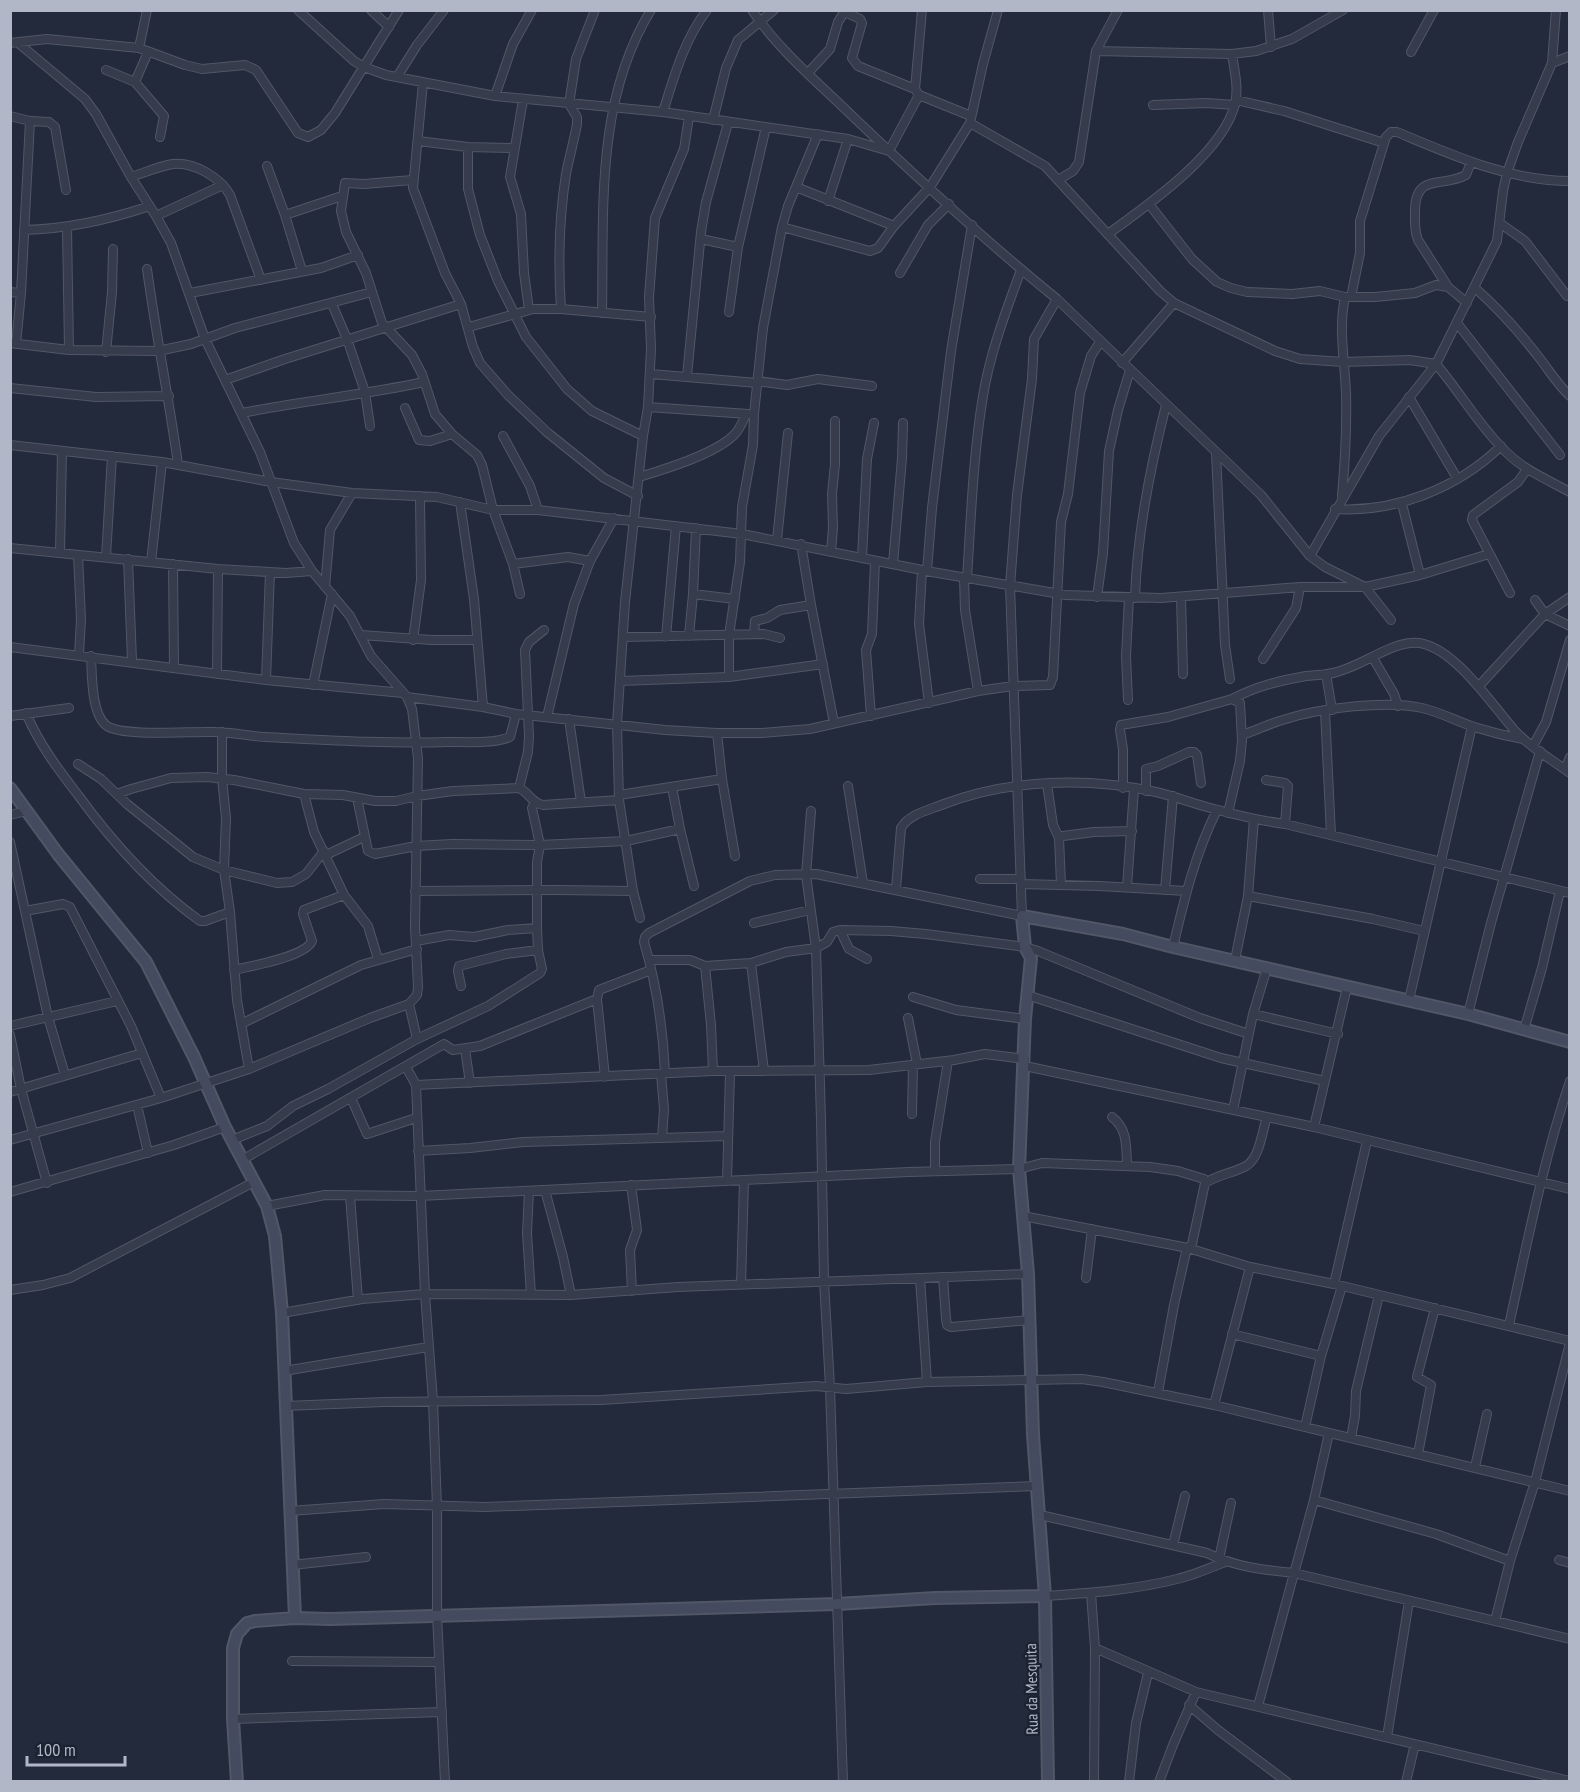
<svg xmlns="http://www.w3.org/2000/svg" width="1580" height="1792" viewBox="0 0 1580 1792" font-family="'PT Sans Narrow',sans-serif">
  <rect width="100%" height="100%" fill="#222a3b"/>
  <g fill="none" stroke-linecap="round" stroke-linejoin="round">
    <!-- street casing -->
    <g stroke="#515766" stroke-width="10">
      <path id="street" d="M 298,10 L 354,61 L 364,67 L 386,75 L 495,96 L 663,112 L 848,139 L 889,151 L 919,95
        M 371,10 L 389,27
        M 752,10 C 777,48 814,79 846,110 C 914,175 984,240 1057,299 L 1261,495 L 1310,556 L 1325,567 L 1365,587 L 1391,620
        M 922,10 L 915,89 L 919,95 L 971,116
        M 1268,10 L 1271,47
        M 10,43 L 47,39 L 139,48 L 185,65 L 202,69 L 245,65 L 256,70 L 298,133 L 308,137 L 321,130 L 335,113 L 399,10
        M 139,48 L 147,10
        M 1096,51 L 1232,54 L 1256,51 L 1292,39 L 1343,10
        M 148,52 L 135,82 L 164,116 L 160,137
        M 1411,52 L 1434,10
        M 1552,63 L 1570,56
        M 106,70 L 135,82
        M 808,73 L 830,49 L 838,22 L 843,14 L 847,13 L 860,19 L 862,23 L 852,58 L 858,66 L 915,89
        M 397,77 L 417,45 L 444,10
        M 423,83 L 413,188 L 445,273 L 461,304 L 473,347 L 480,363 L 508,395 L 548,433 L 604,478 L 638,496
        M 495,96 L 513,44 L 532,10
        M 523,100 L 510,177 L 521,214 L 524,273 L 529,310
        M 1236,100 L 1284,111 L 1384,143
        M 1153,105 L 1206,103 L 1235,105
        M 663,112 C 674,77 684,40 707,10
        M 10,116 L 30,121 L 21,293 L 16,344
        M 713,120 L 726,68 L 738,40 L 774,10
        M 30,121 L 49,122 L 55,127 L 66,190
        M 970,123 L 1045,166 L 1160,291 L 1174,303 L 1275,351 L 1300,359 L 1343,362 L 1410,360 L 1436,364 C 1460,392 1479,426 1506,452 C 1524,470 1548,480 1570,492
        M 418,141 L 468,147 L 514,148
        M 468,147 L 468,189 L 480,235 L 498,281 L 526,337 L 567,389 L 592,411 L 643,436
        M 267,166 L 285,215
        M 131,177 C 144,173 159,166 173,164 C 194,162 220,177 230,195 L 261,280
        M 412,180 L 364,184 L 345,183 L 341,211 L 346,232 L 366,273 L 382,323 L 412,355 L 422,374 L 435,414 L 452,434 L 477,455 L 482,465 L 493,510 L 513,564 L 520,594
        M 1058,180 L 1073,171 L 1079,162 L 1096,51 L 1118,10
        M 796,187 L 894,226 L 930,187 L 970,123 L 983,64 L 998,10
        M 828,201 L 848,139
        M 1149,204 L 1192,259 L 1217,282 L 1231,288 L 1247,292 L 1292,294 L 1320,291 L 1345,297 L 1375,297 L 1415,293 L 1436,285 L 1448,287
        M 156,216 L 223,185
        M 1501,224 L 1525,241 L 1567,296
        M 67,227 L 69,350
        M 782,227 L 870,251 L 878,248 L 894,226
        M 24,230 C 68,229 108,220 150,206
        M 1108,234 C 1148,205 1223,153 1235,104 C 1239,88 1234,69 1232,54
        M 701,239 L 738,247
        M 147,269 C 156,335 169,399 178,464
        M 302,271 L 285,215 L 342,196
        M 900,273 L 928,225 L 949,204
        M 1475,288 C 1499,309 1521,334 1541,360 C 1550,372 1558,385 1570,396
        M 10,292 L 21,293
        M 190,293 L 321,268 L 358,255
        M 1351,297 L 1360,253 L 1360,221 L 1386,137 L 1391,132 L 1397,132 C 1452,155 1509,181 1570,181
        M 1467,303 L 1448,287 L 1418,240 C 1414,230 1415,221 1415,211 C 1415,173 1441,188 1466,175 L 1471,162
        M 332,304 L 347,339 L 365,392 L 370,426
        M 561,309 C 558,264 559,218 566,174 C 569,158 574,141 577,124 L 577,117 L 569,104 L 576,59 L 595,10
        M 729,312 L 738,247 L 766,127
        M 602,313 C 604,210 595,101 651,10
        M 1457,323 L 1560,455
        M 469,327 L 533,309 L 561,309 L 651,317
        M 10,343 L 69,350 L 158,351 L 191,344 L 235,328 L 372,292
        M 106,352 L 112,292 L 113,249
        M 1122,363 L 1174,303
        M 651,374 L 757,383
        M 687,376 L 701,232 L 706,202 L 728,123
        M 225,380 L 285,359 L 461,304
        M 757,381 L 787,385 L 818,379 L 872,386
        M 10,388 L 96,397 L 169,396
        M 1409,397 L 1457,478
        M 648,407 L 748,414
        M 405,408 L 419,440 L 430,441 L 452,434
        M 242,413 C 302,401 364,395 424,382
        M 503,436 L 530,486 L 538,510
        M 10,445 L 162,462 L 271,482 L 352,493 L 437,497 L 493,510 L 538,510 L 742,534 L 932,572 L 1066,595 L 1161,598 L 1300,587 L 1365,587 L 1420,575 L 1489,554
        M 1216,453 L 1225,645 L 1230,679
        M 639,477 C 666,469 715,454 734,435 C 740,429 743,421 746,414
        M 1342,496 C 1345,462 1347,429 1346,394 C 1345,361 1338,330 1345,297
        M 460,502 L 474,599 L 483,707
        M 1402,504 L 1420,575
        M 1335,509 C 1395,513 1458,488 1501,446
        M 777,540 L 788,433
        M 801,544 L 811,605 L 834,723
        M 10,548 L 218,569 L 286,573 L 312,571
        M 831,551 L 833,528 L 832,494 L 835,464 L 835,421
        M 60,553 L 62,451
        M 78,555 L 81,619 L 79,655
        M 1310,556 L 1379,436 L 1436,364 L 1497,241 L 1503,191 L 1507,173 L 1518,142 L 1552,63 L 1556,10
        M 106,557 L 112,456
        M 862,558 L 867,459 L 874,423
        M 128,559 L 132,661
        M 151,562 L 162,462
        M 173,564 L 174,668
        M 513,564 L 568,557 L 590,561
        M 893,564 L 902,458 L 903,423
        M 922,570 L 919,624 L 929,703
        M 927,571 L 932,508 L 951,351 L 972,225
        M 964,578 L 965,610 L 978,691
        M 967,578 C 971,518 973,456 983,396 C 990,353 1006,311 1021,270
        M 325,587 L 330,530 L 352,493
        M 1510,593 L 1472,520 L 1473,515 L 1518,482 L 1527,469
        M 693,594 L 735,599
        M 1097,597 L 1103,553 L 1109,451 L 1118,410 L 1130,370
        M 1181,597 L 1183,674
        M 1135,598 C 1137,532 1150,468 1166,405
        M 1535,600 L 1545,614 L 1570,626
        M 754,634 L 755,621 L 767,618 L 780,610 L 811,605
        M 361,635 L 432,640 L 476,640
        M 689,636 L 693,594 L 696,528
        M 623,637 L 764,634 L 780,638
        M 666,637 L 676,526
        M 413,640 L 421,580 L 420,496
        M 10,647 L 266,680 L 403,693
        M 91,656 C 92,674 91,715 107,726 C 124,737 191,731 215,732 C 232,732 248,736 265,737 C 326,740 386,744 447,742 C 465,742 494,744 510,737 L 516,714
        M 1373,658 L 1394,694 L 1398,706
        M 1263,659 L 1296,608 L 1300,587
        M 217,674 L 218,569
        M 1326,674 L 1332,710
        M 729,677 L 729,635 L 740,562 L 742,507 L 753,445 L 754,414 L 763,328 L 782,227 L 788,206 L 818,134
        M 266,680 L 270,572
        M 620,681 L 729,677 L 823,664
        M 313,685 L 332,594
        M 1479,686 L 1545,614 L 1570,597
        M 407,697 L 483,707 L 516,714 L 665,730 L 717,733 L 761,733 L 810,729 L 978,691 L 1013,686 L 1050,685 L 1053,677 L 1061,522 L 1068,494 L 1080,393 L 1091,356 L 1100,342
        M 1232,699 C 1257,686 1278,681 1306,676 C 1315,675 1324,675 1333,673 C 1360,667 1385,646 1410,643 C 1448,637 1492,705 1515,731 C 1531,748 1551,759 1570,773
        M 1128,700 L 1126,656 L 1129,598
        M 1325,711 L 1331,835
        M 26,713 C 39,744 58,769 78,795 C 113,843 151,886 200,921 L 205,921 L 230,912
        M 10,716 L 69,708
        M 871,716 L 866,650 L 872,634 L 875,561
        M 547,717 L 574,604 L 590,561 L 614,518
        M 569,719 L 581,802
        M 222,732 L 222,778 L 226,818 L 224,870 L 230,912 L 237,1000 L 249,1069
        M 717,733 L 722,779 L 735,856
        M 1242,735 C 1257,730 1271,723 1286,719 C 1320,708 1387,700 1422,708 C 1440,712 1456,721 1474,727 C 1490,732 1506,736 1523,739
        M 1533,746 L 1546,722 L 1570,640
        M 78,764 L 101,779 L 127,804 L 193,857 L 224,870 L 277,883 L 292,882 L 306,874 L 324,851
        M 1565,769 L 1570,757
        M 1266,780 L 1285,783 L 1288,786 L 1285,824
        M 1047,784 L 1053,825 L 1059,838
        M 848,786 L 863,883
        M 672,787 L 680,829 L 694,886
        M 519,788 L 528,752 L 529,736 L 525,650 L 529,642 L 544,630
        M 1123,788 L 1123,749 L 1120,730 L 1121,725 L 1168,717 L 1232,699 L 1240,703 L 1242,740 L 1240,761 L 1228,813
        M 1146,791 L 1146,769 L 1158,766 L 1189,752 L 1194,752 L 1197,755 L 1201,783
        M 117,794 L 131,789 L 171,778 L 207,777 L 234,780 L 304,794 L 343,795 L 375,801 L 396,801 L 417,796 L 453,791 L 519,788 C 530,793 530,802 543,805 L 619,800
        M 304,794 L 314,832 L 344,895 L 368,926 L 378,959
        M 619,795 L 722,779
        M 357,798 L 368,851 L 375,854 L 416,846 L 452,844 L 540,845 L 626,841 L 680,829
        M 811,811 L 806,875 L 816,948 L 821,1120 L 824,1281 L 830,1387 L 843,1782
        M 10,815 L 26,811
        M 10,842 L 48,1017 L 65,1075
        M 326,855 L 364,837
        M 980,879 L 1020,879
        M 1021,884 L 1099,886 L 1186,891
        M 1061,884 L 1059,838 L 1063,836 L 1094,832 L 1132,831
        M 1127,887 L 1134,789
        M 896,889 L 901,828 C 909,814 929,810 944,804 C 1009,779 1088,777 1156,792 C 1177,797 1197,805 1218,810 C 1240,816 1263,821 1285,824 L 1570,893
        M 1165,890 L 1173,796
        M 415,891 L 556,890 L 633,891
        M 1248,896 L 1373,919 L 1424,931
        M 25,911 L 63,904 L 70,907 L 131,1026 L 161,1098
        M 640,918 L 633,891 L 619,800 L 617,724 L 625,602 L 643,436 L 648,407 L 651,349 L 649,297 L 655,218 L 684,149 L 689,117
        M 754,923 L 810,910
        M 840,930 L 849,949 L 867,959
        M 416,941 L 449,935 L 474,937 L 508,930 L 537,928
        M 1173,947 C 1184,900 1195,854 1217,810
        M 649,960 L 690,960 L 705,966 L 751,963 L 786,952 L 816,948 L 827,942 L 833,932 L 840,930 L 891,931 L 926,934 L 1025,947 L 1038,951 L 1200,1018 L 1249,1034
        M 1235,960 L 1248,896 L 1254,819
        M 751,963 L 764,1071
        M 705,966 L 711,1025 L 713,1071
        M 234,970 C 251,966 305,957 312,941 L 303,914 L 304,910 L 344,895
        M 461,986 L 458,971 L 459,966 L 506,954 L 538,950
        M 1027,995 L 1221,1058 L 1325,1081
        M 913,997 L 956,1010 L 1025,1019
        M 1409,1000 L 1472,726
        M 409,1004 L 417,1039
        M 1253,1014 L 1338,1034
        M 1468,1014 L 1491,923 L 1540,751
        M 908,1018 L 917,1064
        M 241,1024 L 361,965 L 417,949
        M 10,1026 L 117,1001
        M 1524,1030 L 1542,968 L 1560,891
        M 10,1035 L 21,1089 L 47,1183
        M 465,1049 L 470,1083
        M 1025,1066 L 1314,1127 L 1570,1189
        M 406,1067 L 416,1085 L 713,1071 L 869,1070 L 954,1060 L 985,1054 L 1025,1059
        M 665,1073 C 663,1028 657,986 644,942 L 645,937 L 649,933 L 750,881 L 775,875 L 816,874 L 1022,916 L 1010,586 L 1017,495 L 1032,379 L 1034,339 L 1057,299
        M 661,1074 L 664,1109 L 662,1138
        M 605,1077 L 597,999 L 599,990 L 651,970
        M 416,1085 L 425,1294 L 433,1401 L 437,1507 L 437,1615 L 445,1782
        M 10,1092 L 142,1053
        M 351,1098 L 367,1134 L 416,1118
        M 137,1105 L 148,1153
        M 1233,1110 L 1253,1014 L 1267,968
        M 912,1114 L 913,1065
        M 1112,1117 C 1128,1129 1126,1147 1127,1165
        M 1314,1127 L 1347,987
        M 10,1140 L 161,1098 L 249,1069 L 370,1018 L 409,1004 L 417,995 L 418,987 L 415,926 L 418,758 L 412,709 L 407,697 L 371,656 L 350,616 L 312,571 L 294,543 L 260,452 L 205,339 L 171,243 L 156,216 L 131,177 L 96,114 L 85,99 L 17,42
        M 232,1140 L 267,1126 L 293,1106 L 328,1089 L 417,1039 L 488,1006 L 540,973 L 542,969 L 538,950 L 537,928 L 537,862 L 540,845 L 532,808 L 535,803
        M 418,1151 L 470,1148 L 523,1142 L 728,1136
        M 242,1160 L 444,1044 L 453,1050 L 480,1046 L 597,999
        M 935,1171 L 935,1142 L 948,1061
        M 727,1181 L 730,1072
        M 631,1185 L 637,1230 L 630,1250 L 632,1291
        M 545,1190 L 563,1257 L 571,1295
        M 529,1191 L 527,1233 L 531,1295
        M 10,1192 L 174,1145 L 225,1127
        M 350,1196 L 358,1300
        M 267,1206 L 325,1195 L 420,1196 L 909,1172 L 1019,1169 L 1042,1163 L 1150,1167 L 1178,1171 L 1204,1179 L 1205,1183
        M 1023,1216 L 1188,1248 L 1250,1267 L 1334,1284 L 1570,1341
        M 943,1277 L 946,1319 L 947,1325 L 951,1327 L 1030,1320
        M 920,1278 L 927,1382
        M 1086,1278 L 1092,1229
        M 741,1284 L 744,1181
        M 1334,1284 L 1367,1141
        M 10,1290 L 43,1285 L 70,1278 L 254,1182
        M 282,1313 L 362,1299 L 425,1294 L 571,1295 L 678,1287 L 1028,1274
        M 1509,1325 C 1527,1244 1543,1161 1570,1081
        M 1232,1334 L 1321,1356
        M 284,1371 L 428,1347
        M 1158,1392 L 1174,1305 L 1186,1252 L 1192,1244 L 1205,1183 C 1220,1174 1233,1173 1246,1166 C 1260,1158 1262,1131 1267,1117
        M 1214,1405 L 1250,1267
        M 285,1406 L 384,1402 L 601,1400 L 816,1386 L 846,1389 L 927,1382 L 1082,1379 L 1103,1382 L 1214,1405 L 1570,1491
        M 1305,1427 L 1321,1356 L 1342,1286
        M 1351,1438 L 1355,1416 L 1356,1391 L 1379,1295
        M 1418,1454 L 1431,1385 L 1417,1377 L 1435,1308
        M 1475,1467 L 1487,1414
        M 1314,1500 L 1436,1534 L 1510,1561
        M 290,1511 L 384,1504 L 485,1507 L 1037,1486
        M 1040,1515 L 1207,1553 C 1235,1567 1264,1570 1294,1573 L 1570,1639
        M 1173,1545 L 1185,1496
        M 1219,1559 L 1231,1503
        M 1559,1560 L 1570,1563
        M 292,1565 L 366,1557
        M 1091,1593 L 1095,1648 L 1196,1692 L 1570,1781
        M 1045,1596 C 1089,1593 1134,1590 1177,1579 C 1194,1575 1210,1568 1225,1562
        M 1495,1621 L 1510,1561 L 1535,1482 L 1570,1343
        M 292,1661 L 439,1662
        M 1189,1705 L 1218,1730 L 1287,1782
        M 1258,1706 L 1314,1500 L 1329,1433
        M 233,1719 L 442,1712
        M 1387,1737 L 1409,1601
        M 1094,1782 L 1095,1648
        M 1129,1782 L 1136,1723 L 1148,1673
        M 1159,1782 L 1173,1745 L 1196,1692
        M 1406,1782 L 1415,1744"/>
    </g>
    <!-- secondary casing -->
    <g stroke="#515766" stroke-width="14">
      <path id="secondary" d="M 10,788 L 58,854 L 146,962 L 194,1057 L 225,1127 L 267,1206 L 275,1236 L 282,1313 L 295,1618
        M 237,1782 L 233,1719 L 233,1648 L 237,1634 L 247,1623 L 255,1621 L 295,1618 L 330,1619 L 837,1604 L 935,1598 L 1045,1596
        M 1048,1782 L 1045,1596 L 1033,1435 L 1028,1274 L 1019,1169 L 1025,1019 L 1031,958 L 1025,947 L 1022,916 L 1123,934 L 1173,947 L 1468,1014 L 1570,1042"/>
    </g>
    <!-- street -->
    <use href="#street" stroke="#363c4c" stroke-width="8"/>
    <!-- secondary -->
    <use href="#secondary" stroke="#444b5f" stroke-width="10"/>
  </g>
  <g text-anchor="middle" stroke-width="4.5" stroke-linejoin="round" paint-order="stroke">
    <!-- street labels -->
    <g font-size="16" fill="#b1b7c7" stroke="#1b2230">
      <text transform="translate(1031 1689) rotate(-91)" y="6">Rua da Mesquita</text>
    </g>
  </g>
  <!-- border -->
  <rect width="1580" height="1792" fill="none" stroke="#b1b7c7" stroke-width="24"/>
  <!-- scale -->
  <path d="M27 1756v9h98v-9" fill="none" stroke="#b1b7c7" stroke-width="3"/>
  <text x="36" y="1756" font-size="18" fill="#b1b7c7" stroke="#1b2230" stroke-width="4.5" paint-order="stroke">100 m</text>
</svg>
